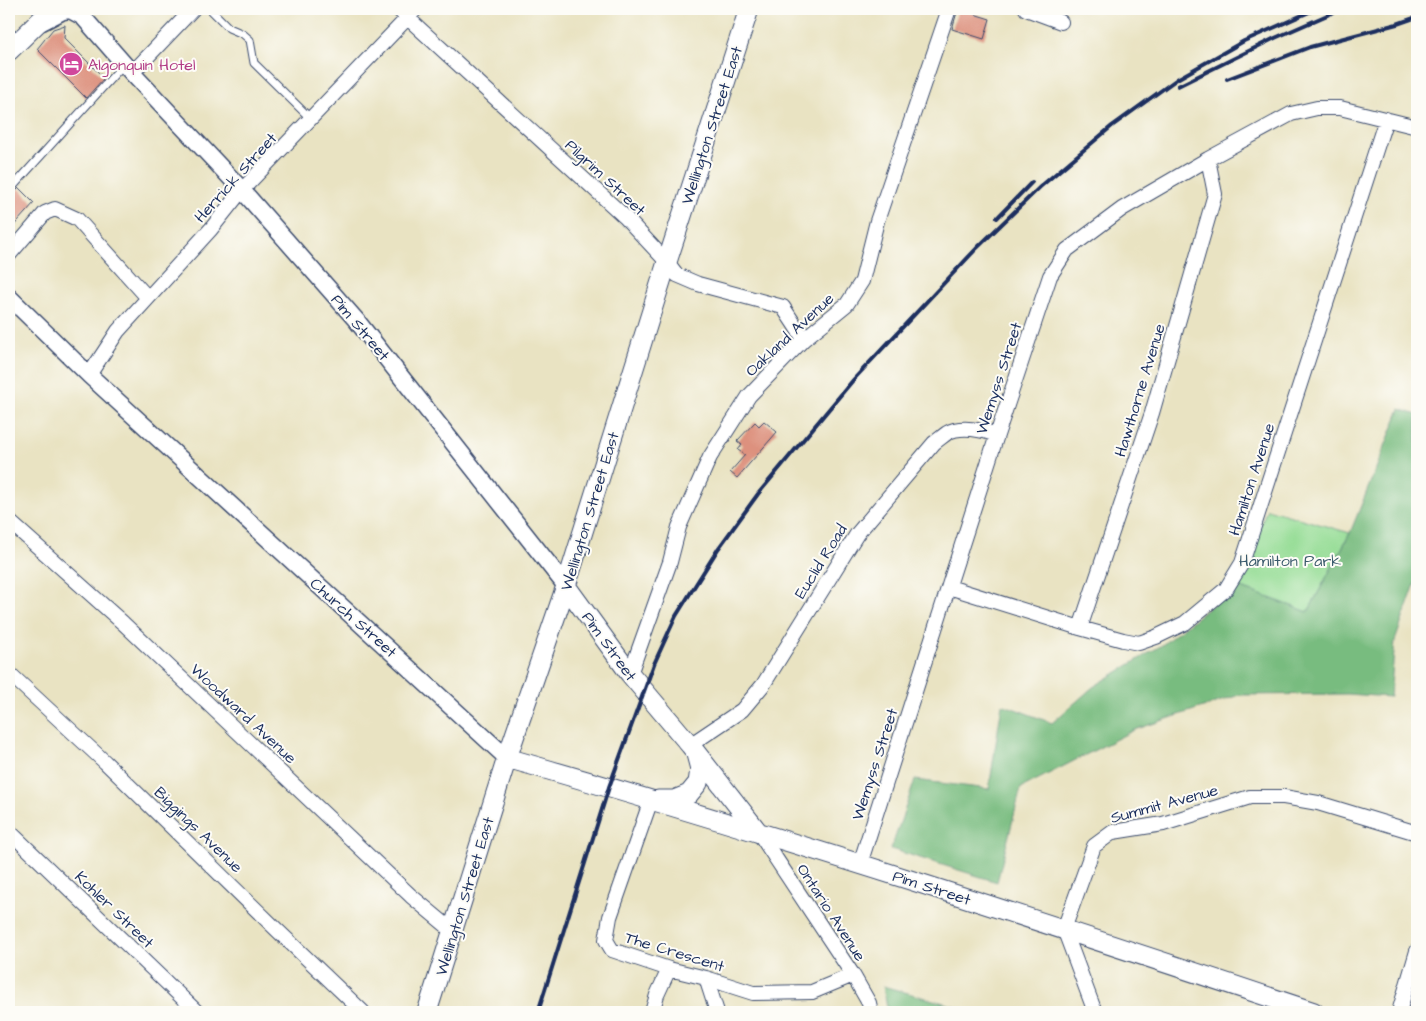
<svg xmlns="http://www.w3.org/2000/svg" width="1426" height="1021" viewBox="0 0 1426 1021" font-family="'Architects Daughter',sans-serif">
  <rect width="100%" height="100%" fill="#fdfcf7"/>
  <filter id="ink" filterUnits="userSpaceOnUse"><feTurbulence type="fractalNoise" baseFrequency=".02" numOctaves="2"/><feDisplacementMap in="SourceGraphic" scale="10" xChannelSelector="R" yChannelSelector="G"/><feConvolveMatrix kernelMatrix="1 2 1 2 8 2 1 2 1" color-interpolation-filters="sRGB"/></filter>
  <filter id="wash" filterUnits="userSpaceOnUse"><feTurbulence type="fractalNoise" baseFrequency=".0096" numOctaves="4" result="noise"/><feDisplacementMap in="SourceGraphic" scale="20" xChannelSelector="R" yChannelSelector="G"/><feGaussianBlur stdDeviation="1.12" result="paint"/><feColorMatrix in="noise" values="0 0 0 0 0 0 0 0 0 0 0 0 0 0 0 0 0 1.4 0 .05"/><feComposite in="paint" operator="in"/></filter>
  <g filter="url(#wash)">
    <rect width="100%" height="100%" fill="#e9e3c2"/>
    <!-- green -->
    <path fill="#96dd96" stroke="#58867a" d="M 1267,509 L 1350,533 L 1308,612 L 1236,586 Z"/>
    <!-- forest -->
    <path fill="#78bc7f" stroke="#4a766e" d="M 1400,409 L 1417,415 L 1417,584 L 1415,584 L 1395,641 L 1390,697 L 1348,694 L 1239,695 L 1134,730 L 1021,788 L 997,882 L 891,849 L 915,780 L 989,789 L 1002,704 L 1052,723 L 1093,687 L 1162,645 L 1236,586 L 1308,612 L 1350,533 Z
      M 883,986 L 976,1012 L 888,1012 Z"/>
    <g id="blocks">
      <!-- building -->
      <path fill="#dd917e" d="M 958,9 L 990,19 L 984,39 L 952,29 Z
        M 65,25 L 64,38 L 104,78 L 86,98 L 37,49 L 53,29 Z
        M 19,188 L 34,203 L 9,231 L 9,198 Z
        M 764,421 L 777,432 L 737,478 L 730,472 L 745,455 L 738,450 L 742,445 L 737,441 L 755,422 L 759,426 Z"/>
    </g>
  </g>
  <g filter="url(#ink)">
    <use href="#blocks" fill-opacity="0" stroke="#3a4a6d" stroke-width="1"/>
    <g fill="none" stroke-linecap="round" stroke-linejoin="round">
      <!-- service casing -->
      <g stroke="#3a4a6d" stroke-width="9">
        <path id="service" d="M 210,9 L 229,28 L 243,34 L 250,40 L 254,63 L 311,119
          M 9,191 L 124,64"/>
      </g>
      <!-- minor casing -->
      <g stroke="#3a4a6d" stroke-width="16">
        <path id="minor" d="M 398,9 L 625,217 L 667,262 L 677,275 L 698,284 L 783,307 L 804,339
          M 1026,9 L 1061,22
          M 132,73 L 193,9
          M 9,255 L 45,213 L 55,209 L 77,219 L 148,298
          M 89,375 L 118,331 L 211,229 L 242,190 L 416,9
          M 9,521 L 123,623 L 411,896 L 453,931
          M 949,587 L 1080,628 L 1123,640 L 1139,643 L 1156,637 L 1185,623 L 1226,589 L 1242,563 L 1386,119
          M 1080,628 L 1152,413 L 1215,194 L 1208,159
          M 9,673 L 105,762 L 276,929 L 363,1012
          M 630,674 L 670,562 L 679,527 L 710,457 L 749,396 L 804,339 L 847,304 L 862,281 L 877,221 L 949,9
          M 690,745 L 742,710 L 763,685 L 857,534 L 934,443 C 938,440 943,436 947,433 C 960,425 984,430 997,435
          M 651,800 L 610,917 L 606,940 L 612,950 L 669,969 L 706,978 L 753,993 L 812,992 L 853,975
          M 9,831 L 197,1012
          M 759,833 L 853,975 L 869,1003 L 871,1012
          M 860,864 L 997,435 L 1050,276 L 1067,250 L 1122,209 L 1208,159 L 1291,114 L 1317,108 L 1340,108 L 1417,127
          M 706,978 L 717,1012
          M 652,1012 L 657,995 L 669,969
          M 1095,1012 L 1064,929 L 1094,846 L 1113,832 L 1163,824 L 1250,797 L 1284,797 L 1318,803 L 1417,833
          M 1399,1012 L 1417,951"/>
      </g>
      <!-- tertiary casing -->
      <g stroke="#3a4a6d" stroke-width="19">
        <path id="tertiary" d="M 42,22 L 63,11 L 70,10 L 83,17 L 132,73 L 242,190 L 357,321 L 566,586
          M 9,297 L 89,375 L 507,758"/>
      </g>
      <!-- secondary casing -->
      <g stroke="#3a4a6d" stroke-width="21">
        <path id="secondary" d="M 9,51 L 52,9
          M 566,586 L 630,674 L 690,745 L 759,833
          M 507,758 C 778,835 1046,923 1314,1012
          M 658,800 L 674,800 L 689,794 L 698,783 L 700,769 L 696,754
          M 427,1012 L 507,758 L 566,586 L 667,262 L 749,9"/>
      </g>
      <!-- service -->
      <use href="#service" stroke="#fff" stroke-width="7"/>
      <!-- minor -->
      <use href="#minor" stroke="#fff" stroke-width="14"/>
      <!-- tertiary -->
      <use href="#tertiary" stroke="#fff" stroke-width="16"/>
      <!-- secondary -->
      <use href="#secondary" stroke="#fff" stroke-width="19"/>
      <!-- rail -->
      <path stroke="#1b2f5e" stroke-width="4" d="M 1227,79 L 1310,47 L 1397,24 L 1417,17
        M 1178,86 L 1275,38 L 1341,9
        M 997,218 L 1032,182
        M 538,1012 L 609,787 L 654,664 L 676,616 L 718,549 L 758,494 L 854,379 L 977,248 L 1040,187 L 1112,126 L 1177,79 L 1244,41 L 1316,9"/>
    </g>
  </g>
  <!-- icons -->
  <defs>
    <g id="hotel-disc" transform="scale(1.25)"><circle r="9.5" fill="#d1479c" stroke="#fdfcf7"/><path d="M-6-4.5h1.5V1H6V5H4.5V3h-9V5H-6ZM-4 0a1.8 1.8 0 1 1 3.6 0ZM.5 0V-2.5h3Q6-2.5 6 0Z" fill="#fff"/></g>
  </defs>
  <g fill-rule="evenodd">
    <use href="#hotel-disc" x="71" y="64"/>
  </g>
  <g text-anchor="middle" stroke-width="4" stroke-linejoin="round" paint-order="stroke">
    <!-- hotel labels -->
    <g font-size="16" fill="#b23c85" stroke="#fdfcf7" text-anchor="start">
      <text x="88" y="70">Algonquin Hotel</text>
    </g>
    <!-- street labels -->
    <g font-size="16" fill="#1b2f5e" stroke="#fdfcf7">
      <text transform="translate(711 125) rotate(-72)" y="6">Wellington Street East</text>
      <text transform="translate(235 177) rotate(-48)" y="6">Herrick Street</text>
      <text transform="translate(606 177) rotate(43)" y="6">Pilgrim Street</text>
      <text transform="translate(361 327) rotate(50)" y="6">Pim Street</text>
      <text transform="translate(789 334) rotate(-43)" y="6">Oakland Avenue</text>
      <text transform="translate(998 378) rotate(-72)" y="6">Wemyss Street</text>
      <text transform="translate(1139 390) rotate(-73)" y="6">Hawthorne Avenue</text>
      <text transform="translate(1251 479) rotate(-72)" y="6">Hamilton Avenue</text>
      <text transform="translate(589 511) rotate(-73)" y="6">Wellington Street East</text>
      <text transform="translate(820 561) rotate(-58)" y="6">Euclid Road</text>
      <text transform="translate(354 617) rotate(42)" y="6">Church Street</text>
      <text transform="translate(610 646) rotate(54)" y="6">Pim Street</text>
      <text transform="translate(244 713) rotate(43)" y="6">Woodward Avenue</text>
      <text transform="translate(874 764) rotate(-72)" y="6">Wemyss Street</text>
      <text transform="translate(1164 803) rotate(-15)" y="6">Summit Avenue</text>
      <text transform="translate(199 829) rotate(44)" y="6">Biggings Avenue</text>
      <text transform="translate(932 887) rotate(18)" y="6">Pim Street</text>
      <text transform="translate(464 896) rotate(-73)" y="6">Wellington Street East</text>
      <text transform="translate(115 909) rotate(44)" y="6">Kohler Street</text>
      <text transform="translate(832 912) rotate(57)" y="6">Ontario Avenue</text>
      <text transform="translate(675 951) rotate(17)" y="6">The Crescent</text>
    </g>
    <!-- park labels -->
    <g font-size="16" fill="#3a5a6c" stroke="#fdfcf7">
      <text x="1290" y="566">Hamilton Park</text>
    </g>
  </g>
  <!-- margin -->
  <rect width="1426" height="1021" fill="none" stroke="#fdfcf7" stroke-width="30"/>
</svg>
